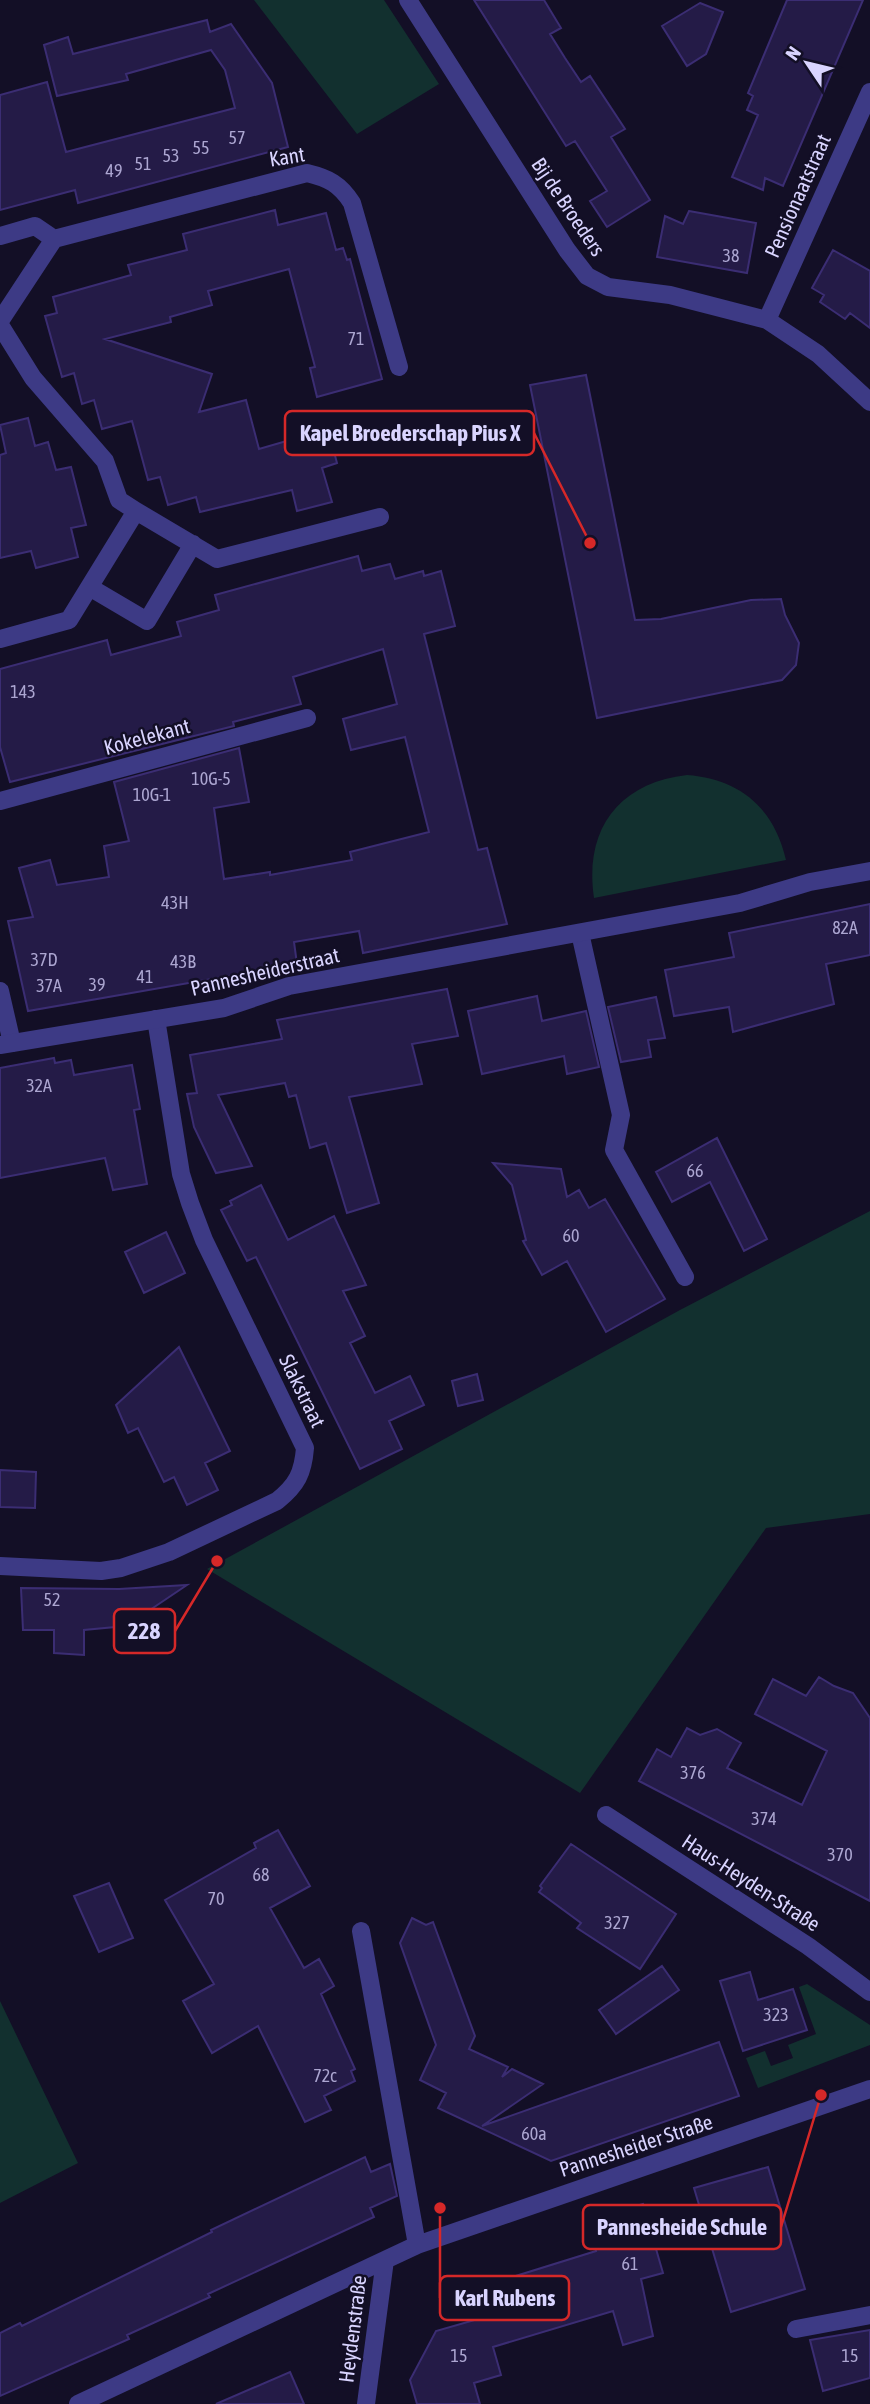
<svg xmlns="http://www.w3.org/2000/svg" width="870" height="2404" viewBox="0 0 870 2404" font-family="'Asap Condensed',sans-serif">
  <rect width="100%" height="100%" fill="#130f26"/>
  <!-- green -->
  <path fill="#12302f" d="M 254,0 L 384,0 L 439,84 L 357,134 Z
    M 687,775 C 740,779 774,808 786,860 L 594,898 C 584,830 618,783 687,775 Z
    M 870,1211 L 870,1514 L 766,1528 L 580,1793 L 207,1569 L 680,1310 Z
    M 807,1984 L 870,2025 L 870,2045 L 758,2088 L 746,2058 L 765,2051 L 771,2066 L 793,2058 L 788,2045 L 816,2034 L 799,1987 Z
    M 0,2001 L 78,2163 L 0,2203 Z"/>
  <!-- building -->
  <path fill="#241b47" stroke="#3b2d73" stroke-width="2" d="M 474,0 L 544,0 L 561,28 L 550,34 L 565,58 L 581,82 L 590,76 L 625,129 L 611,137 L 650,200 L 607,227 L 590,201 L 607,191 L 575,141 L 566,146 Z
    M 787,0 L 863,0 L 783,186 L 765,178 L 763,190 L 732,177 L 758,115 L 747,110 L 753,96 L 748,93 Z
    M 700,3 L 723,12 L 706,54 L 687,66 L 662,26 Z
    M 207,20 L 210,32 L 231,24 L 272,83 L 288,147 L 78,203 L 75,190 L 0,210 L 0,95 L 47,82 L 66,152 L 235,108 L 225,70 L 211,50 L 126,74 L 128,80 L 57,96 L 44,45 L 68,37 L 73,54 Z
    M 275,210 L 278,225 L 326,213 L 336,250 L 343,248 L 347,260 L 350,259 L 382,379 L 317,397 L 310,368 L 315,367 L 289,269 L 208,291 L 212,305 L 170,317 L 171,322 L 105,339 L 212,374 L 199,412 L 246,400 L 259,449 L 328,429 L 337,463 L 322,468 L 332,502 L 297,511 L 292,490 L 200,512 L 196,497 L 168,505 L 160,477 L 148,480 L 132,421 L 102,429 L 94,400 L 82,404 L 74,373 L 62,377 L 45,316 L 57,313 L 53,297 L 131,275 L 128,265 L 187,250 L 183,234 Z
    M 689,211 L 756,223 L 747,273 L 657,257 L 665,216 L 683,224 Z
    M 833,250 L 870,271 L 870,328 L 850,313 L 845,319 L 820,302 L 824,295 L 812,288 Z
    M 586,375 L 635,620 L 661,619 L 751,600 L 781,599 L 785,615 L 799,643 L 796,665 L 782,680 L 597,718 L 530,385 Z
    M 28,418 L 35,446 L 48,442 L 56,470 L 71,467 L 86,525 L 71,528 L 78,557 L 36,568 L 31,551 L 0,558 L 0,455 L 6,453 L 0,425 Z
    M 358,556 L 362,571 L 390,564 L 395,579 L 423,571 L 424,576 L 441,571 L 455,626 L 424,634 L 478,850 L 487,848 L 507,924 L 363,953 L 359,931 L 294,942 L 297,964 L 28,1011 L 8,921 L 33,917 L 19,868 L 50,860 L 57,885 L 109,877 L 104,846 L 129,841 L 114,782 L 239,748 L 249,802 L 214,808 L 224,879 L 270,872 L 270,875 L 352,860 L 350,852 L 429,832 L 405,737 L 351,750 L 343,719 L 397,704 L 383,649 L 293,677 L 301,704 L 233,722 L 234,726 L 10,782 L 0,747 L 0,669 L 107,640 L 111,655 L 181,636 L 177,622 L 219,610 L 215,595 Z
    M 870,904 L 870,955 L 826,964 L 834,1004 L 733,1032 L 729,1007 L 674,1016 L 665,970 L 734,957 L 729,933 Z
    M 447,989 L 458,1036 L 412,1044 L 422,1084 L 349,1097 L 379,1203 L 347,1213 L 326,1143 L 310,1148 L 296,1095 L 289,1097 L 285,1083 L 218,1095 L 252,1166 L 216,1173 L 194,1127 L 187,1094 L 197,1093 L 190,1055 L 282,1039 L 277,1020 Z
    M 537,996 L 542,1021 L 586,1011 L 599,1067 L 567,1074 L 564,1056 L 482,1074 L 468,1011 Z
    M 656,997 L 665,1038 L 648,1040 L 651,1057 L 621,1062 L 608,1007 Z
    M 54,1058 L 55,1063 L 71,1060 L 74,1075 L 132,1065 L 140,1109 L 134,1110 L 147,1184 L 113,1190 L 105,1158 L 0,1178 L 0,1068 Z
    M 717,1138 L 767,1239 L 744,1251 L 710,1182 L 672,1202 L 656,1172 Z
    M 493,1163 L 561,1169 L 567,1197 L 579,1190 L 589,1208 L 605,1199 L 665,1299 L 606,1332 L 567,1261 L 542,1275 L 523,1241 L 526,1240 L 512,1185 Z
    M 261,1185 L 288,1240 L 334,1216 L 366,1285 L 343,1291 L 365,1336 L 350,1343 L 375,1393 L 410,1376 L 424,1405 L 389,1421 L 402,1449 L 360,1469 L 256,1257 L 247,1261 L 221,1210 L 232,1205 L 230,1201 Z
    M 166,1232 L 185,1273 L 144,1293 L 125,1252 Z
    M 179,1347 L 230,1451 L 205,1463 L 218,1490 L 187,1505 L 174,1477 L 164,1482 L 138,1428 L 128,1433 L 116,1405 Z
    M 477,1374 L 483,1400 L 458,1406 L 452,1381 Z
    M 0,1470 L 36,1472 L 35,1508 L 0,1507 Z
    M 187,1585 L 126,1626 L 84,1630 L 84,1655 L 54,1653 L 54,1630 L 23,1630 L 21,1588 L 119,1589 Z
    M 819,1677 L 834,1686 L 853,1693 L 870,1718 L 870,1901 L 639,1781 L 657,1749 L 671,1757 L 687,1728 L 700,1735 L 717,1729 L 741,1743 L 727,1768 L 802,1805 L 827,1751 L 755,1714 L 773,1679 L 806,1696 Z
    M 278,1830 L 310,1886 L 270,1908 L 304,1968 L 319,1959 L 334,1986 L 321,1994 L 355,2069 L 351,2071 L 355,2081 L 324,2096 L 331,2110 L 305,2122 L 258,2026 L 212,2053 L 183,2001 L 214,1984 L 165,1900 L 256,1848 L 254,1843 Z
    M 571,1844 L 676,1914 L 640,1969 L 577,1928 L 581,1923 L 539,1892 L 542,1888 L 540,1886 Z
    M 109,1883 L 133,1938 L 99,1952 L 74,1896 Z
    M 412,1918 L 426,1925 L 433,1922 L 475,2036 L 469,2049 L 508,2067 L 502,2077 L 512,2069 L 543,2084 L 482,2126 L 719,2042 L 739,2096 L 551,2161 L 438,2108 L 446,2093 L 420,2080 L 436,2045 L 400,1943 Z
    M 662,1966 L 679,1990 L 616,2034 L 599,2010 Z
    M 750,1972 L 758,2000 L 793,1989 L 807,2030 L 743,2051 L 720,1981 Z
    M 365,2157 L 371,2172 L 390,2164 L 397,2196 L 370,2208 L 374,2217 L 208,2294 L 210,2297 L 127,2335 L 129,2339 L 0,2396 L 0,2333 L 20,2323 L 22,2326 L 212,2232 L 211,2230 Z
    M 768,2167 L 805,2289 L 731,2312 L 694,2188 Z
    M 643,2204 L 663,2273 L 641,2279 L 653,2336 L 623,2345 L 613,2311 L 493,2347 L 501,2375 L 474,2383 L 480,2404 L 417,2404 L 410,2380 L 436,2331 L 499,2313 L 498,2309 L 514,2305 L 506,2279 L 596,2251 L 587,2220 Z
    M 870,2330 L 870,2378 L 823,2391 L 810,2340 Z
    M 290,2372 L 304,2404 L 216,2404 Z"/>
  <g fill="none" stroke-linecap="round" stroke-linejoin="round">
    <!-- minor -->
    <path stroke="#3d3a85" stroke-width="18" d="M 408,0 L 567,250 L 587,276 L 608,287 L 670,295 L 767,320 L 818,354 L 870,402
      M 0,236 L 35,226 L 54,239
      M 767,320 L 870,92
      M 0,321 L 54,239 L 307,173 C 328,178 340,184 352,203 L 399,367
      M 0,325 L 33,378 L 105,461 L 119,500 L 136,511
      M 91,588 L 147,621 L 193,544
      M 0,639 L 69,620 L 136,511 L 217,559 L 380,517
      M 0,801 L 307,718
      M 580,933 L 621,1115 L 614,1150 L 685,1277
      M 0,991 L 12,1043
      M 0,1566 L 101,1571 L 121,1568 L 169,1552 L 277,1501 C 297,1485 303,1473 305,1448 L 204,1240 L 190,1203 L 181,1174 L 156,1019
      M 606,1815 L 808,1946 L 870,1992
      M 361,1931 L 417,2245
      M 796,2329 L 870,2315
      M 78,2404 L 417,2245 L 870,2089
      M 366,2404 L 385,2260"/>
    <!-- tertiary -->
    <path stroke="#3d3a85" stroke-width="18" d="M 0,1045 L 224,1008 L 289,986 L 740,903 L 810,882 L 870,871"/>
  </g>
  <g text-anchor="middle" stroke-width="5" stroke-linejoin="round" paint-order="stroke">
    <!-- number labels -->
    <g font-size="18" fill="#aca6d1">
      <text x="237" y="144">57</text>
      <text x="201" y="154">55</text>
      <text x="171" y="162">53</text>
      <text x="143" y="170">51</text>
      <text x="114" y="177">49</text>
      <text x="731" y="262">38</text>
      <text x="356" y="345">71</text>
      <text x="23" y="698">143</text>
      <text x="211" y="785">10G-5</text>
      <text x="152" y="801">10G-1</text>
      <text x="175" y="909">43H</text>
      <text x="845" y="934">82A</text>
      <text x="44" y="966">37D</text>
      <text x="183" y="968">43B</text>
      <text x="145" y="983">41</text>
      <text x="97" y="991">39</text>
      <text x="49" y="992">37A</text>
      <text x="39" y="1092">32A</text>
      <text x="695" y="1177">66</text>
      <text x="571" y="1242">60</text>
      <text x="52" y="1606">52</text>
      <text x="693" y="1779">376</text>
      <text x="764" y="1825">374</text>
      <text x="840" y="1861">370</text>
      <text x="261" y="1881">68</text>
      <text x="216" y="1905">70</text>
      <text x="617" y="1929">327</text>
      <text x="776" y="2021">323</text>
      <text x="325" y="2082">72c</text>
      <text x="534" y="2140">60a</text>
      <text x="630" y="2270">61</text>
      <text x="459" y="2362">15</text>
      <text x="850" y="2362">15</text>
    </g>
    <!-- street labels -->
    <g font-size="21" fill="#d9d4ff" stroke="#130f26">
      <text transform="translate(287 157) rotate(-9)" y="7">Kant</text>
      <text transform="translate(798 196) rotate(-66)" y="7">Pensionaatstraat</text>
      <text transform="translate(568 207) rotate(56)" y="7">Bij de Broeders</text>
      <text transform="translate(147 737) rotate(-15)" y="7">Kokelekant</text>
      <text transform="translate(265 972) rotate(-13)" y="7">Pannesheiderstraat</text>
      <text transform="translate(302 1391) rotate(64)" y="7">Slakstraat</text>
      <text transform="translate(751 1883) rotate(33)" y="7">Haus-Heyden-Straße</text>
      <text transform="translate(636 2146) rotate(-18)" y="7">Pannesheider Straße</text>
      <text transform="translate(353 2329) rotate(-83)" y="7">Heydenstraße</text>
    </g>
  </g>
  <!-- callouts -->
  <path fill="none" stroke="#d62828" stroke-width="2.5" d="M590 543L534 433M217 1561L175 1631M821 2095L781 2227M440 2208L440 2298"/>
  <g fill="#d62828" stroke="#130f26" stroke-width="2.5">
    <circle cx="590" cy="543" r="7"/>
    <circle cx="217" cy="1561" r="7"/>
    <circle cx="821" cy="2095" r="7"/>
    <circle cx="440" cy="2208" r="7"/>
  </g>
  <g fill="#130f26" stroke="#d62828" stroke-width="2.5">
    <rect x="285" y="411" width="249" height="44" rx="7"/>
    <rect x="114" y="1609" width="61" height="44" rx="7"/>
    <rect x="583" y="2205" width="198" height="44" rx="7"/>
    <rect x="440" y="2276" width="129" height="44" rx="7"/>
  </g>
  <g font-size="23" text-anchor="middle" font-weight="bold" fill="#d9d4ff">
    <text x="410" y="441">Kapel Broederschap Pius X</text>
    <text x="144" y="1639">228</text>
    <text x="682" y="2235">Pannesheide Schule</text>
    <text x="505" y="2306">Karl Rubens</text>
  </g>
  <!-- north arrow -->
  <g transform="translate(807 63) rotate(305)" stroke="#130f26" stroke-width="5" paint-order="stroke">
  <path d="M0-5L12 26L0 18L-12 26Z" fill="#d9d4ff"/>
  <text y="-10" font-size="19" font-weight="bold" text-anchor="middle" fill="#d9d4ff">N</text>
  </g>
</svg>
